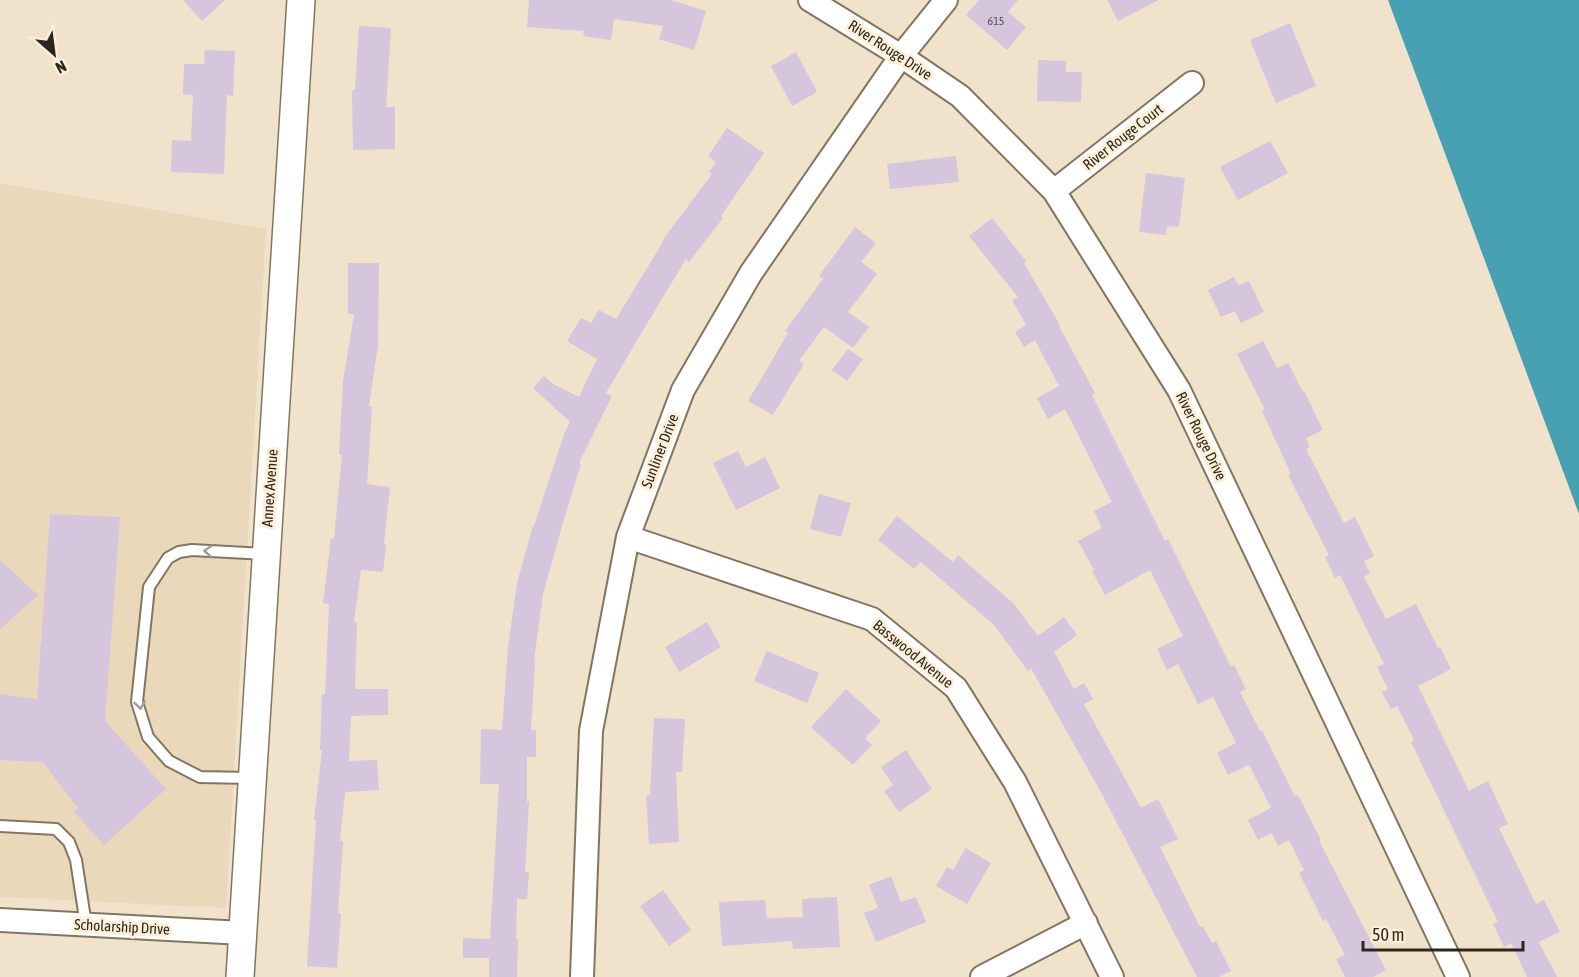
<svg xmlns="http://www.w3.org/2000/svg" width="1579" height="977" viewBox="0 0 1579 977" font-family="'Asap Condensed',sans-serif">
  <rect width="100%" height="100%" fill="#f0e2cb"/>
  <!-- built -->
  <path fill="#ead8ba" d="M 0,183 L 266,229 L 226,908 L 0,897 Z"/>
  <!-- water -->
  <path fill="#48a0b3" d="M 1388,0 L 1579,0 L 1579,514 Z"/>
  <!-- building -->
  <path fill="#d5c6dd" d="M 183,0 L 225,0 L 202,21 Z
    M 529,0 L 671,0 L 706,11 L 694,50 L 659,39 L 663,26 L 614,19 L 611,40 L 583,36 L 584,31 L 527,27 Z
    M 979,0 L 1018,0 L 1008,12 L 1026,27 L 1007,50 L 966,15 Z
    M 1107,0 L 1159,0 L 1118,21 Z
    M 1290,23 L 1316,86 L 1276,103 L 1250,40 Z
    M 359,26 L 391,28 L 386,107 L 395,107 L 395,149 L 353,150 L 352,90 L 355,90 Z
    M 205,50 L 235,51 L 233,96 L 227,95 L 224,174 L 171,172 L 172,140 L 191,141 L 193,95 L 183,94 L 184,64 L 204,64 Z
    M 796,52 L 817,92 L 792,106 L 771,66 Z
    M 1038,60 L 1066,61 L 1066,72 L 1082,72 L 1081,102 L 1037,101 Z
    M 727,128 L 764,153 L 721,216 L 723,218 L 689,262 L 686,259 L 642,332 L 606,393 L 612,396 L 579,463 L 581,464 L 564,519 L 543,594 L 534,661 L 535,661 L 531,730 L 536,730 L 536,757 L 527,757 L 527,802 L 529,802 L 525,872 L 529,872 L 527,899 L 517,899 L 516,939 L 518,939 L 517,977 L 489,977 L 489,958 L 463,958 L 463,938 L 490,939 L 499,784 L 480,784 L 481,729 L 502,730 L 508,647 L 517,583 L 533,526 L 534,526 L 564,434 L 570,422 L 533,388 L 544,376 L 553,384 L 579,397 L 597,359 L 567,341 L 581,318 L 591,323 L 599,310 L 616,319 L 663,242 L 662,241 L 712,174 L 709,172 L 716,162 L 708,156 Z
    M 1270,141 L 1288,173 L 1238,200 L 1220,167 Z
    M 956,156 L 959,182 L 890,189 L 887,164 Z
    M 1146,173 L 1185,178 L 1179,227 L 1167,226 L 1166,235 L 1139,232 Z
    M 992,218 L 1026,261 L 1024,263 L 1060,325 L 1059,326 L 1095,393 L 1092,395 L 1165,541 L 1168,539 L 1231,667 L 1234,665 L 1246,689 L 1240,692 L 1260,731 L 1262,730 L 1295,796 L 1298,795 L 1321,840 L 1319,841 L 1386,970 L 1373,977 L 1345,977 L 1336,959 L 1345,955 L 1326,919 L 1323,921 L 1299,873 L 1304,870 L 1289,840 L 1278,846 L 1272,833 L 1258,840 L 1248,820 L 1271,808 L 1249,765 L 1228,775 L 1217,753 L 1236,743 L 1213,697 L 1198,704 L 1178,664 L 1167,670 L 1157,649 L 1183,636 L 1150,570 L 1105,595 L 1092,571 L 1094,570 L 1078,541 L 1102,528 L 1094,511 L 1112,502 L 1065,409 L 1048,419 L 1037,398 L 1059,386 L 1035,340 L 1024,347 L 1015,332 L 1026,325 L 1012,300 L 1018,297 L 969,236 Z
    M 855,227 L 876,243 L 861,262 L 877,274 L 848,312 L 869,327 L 853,348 L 824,327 L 799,361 L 804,364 L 773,415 L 748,401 L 788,333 L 785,331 L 823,279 L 819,276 Z
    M 348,263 L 379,263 L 378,345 L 369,406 L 372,407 L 367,484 L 390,487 L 384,544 L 386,545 L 383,572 L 361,570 L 354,622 L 357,622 L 355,689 L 388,689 L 388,715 L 351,716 L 349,761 L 377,760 L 379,790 L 345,792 L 340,841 L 343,841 L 338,913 L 341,913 L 337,968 L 307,966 L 316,820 L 314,820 L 322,750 L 320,750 L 322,694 L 325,694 L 329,604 L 323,603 L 331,538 L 334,539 L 342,455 L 339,455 L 343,381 L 354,314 L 348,314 Z
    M 1234,277 L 1238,285 L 1249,281 L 1264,312 L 1241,323 L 1235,311 L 1221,317 L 1208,290 Z
    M 1263,341 L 1277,368 L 1288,363 L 1303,392 L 1304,391 L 1323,430 L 1306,438 L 1310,447 L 1306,449 L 1344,523 L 1355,517 L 1374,556 L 1364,561 L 1370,573 L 1364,577 L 1386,619 L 1416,604 L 1438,648 L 1440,647 L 1451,669 L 1418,686 L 1469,791 L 1488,781 L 1508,824 L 1499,828 L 1536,904 L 1544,900 L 1560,932 L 1539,942 L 1557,977 L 1527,977 L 1511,943 L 1504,947 L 1493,924 L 1498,922 L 1411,742 L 1414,740 L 1397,706 L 1391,709 L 1382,692 L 1388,689 L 1377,667 L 1384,664 L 1340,575 L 1335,578 L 1325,557 L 1329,555 L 1288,475 L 1291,474 L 1262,411 L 1265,410 L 1237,354 Z
    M 848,349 L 863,359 L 847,381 L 832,370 Z
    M 738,451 L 746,467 L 765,457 L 780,488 L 736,510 L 713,463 Z
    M 819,494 L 851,503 L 841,537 L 810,529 Z
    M 50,514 L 120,517 L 105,721 L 166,789 L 104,845 L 74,812 L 78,808 L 43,762 L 0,760 L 0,694 L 37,699 Z
    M 897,516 L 953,562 L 958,555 L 1014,604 L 1038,636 L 1064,617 L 1077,635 L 1054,652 L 1074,689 L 1084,683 L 1093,699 L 1084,704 L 1141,808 L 1158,799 L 1178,839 L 1160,847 L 1200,927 L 1203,926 L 1212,943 L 1216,941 L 1231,971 L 1219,977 L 1197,977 L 1103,796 L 1031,668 L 1028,671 L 994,625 L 921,562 L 914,569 L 878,540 Z
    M 0,560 L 38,595 L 0,629 Z
    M 707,622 L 721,647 L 679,672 L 665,647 Z
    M 767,651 L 819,673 L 807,703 L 754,681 Z
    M 846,689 L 881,721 L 865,738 L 872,745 L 853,765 L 811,727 Z
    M 654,718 L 685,719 L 682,772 L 676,772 L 679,842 L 649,844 L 646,796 L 650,795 Z
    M 906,750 L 932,789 L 899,812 L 884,791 L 893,785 L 881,767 Z
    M 966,848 L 991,863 L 967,904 L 936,886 L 947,867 L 953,870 Z
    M 891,876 L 901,902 L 916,897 L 926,922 L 876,942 L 864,913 L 878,908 L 869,885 Z
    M 663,890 L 691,930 L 669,946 L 640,906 Z
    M 837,897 L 840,947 L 793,949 L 792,941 L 722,946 L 719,902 L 765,900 L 767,918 L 803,917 L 802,899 Z"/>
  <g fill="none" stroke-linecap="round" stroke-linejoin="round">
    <!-- service casing -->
    <g stroke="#837661" stroke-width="14">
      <path id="service" d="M 251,778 L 200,777 L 169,761 L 148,737 L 137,702 L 149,587 L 168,558 L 179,552 L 192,550 L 266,554
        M 0,826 L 56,829 L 69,842 L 76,860 L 86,925"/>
    </g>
    <!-- minor casing -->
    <g stroke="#837661" stroke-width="26">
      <path id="minor" d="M 810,0 L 901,56 L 960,96 L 1054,191 L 1179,390 L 1458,977
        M 1054,191 L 1192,83
        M 628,537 L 872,619 L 956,688 L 1015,782 L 1112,977
        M 0,920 L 243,933
        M 582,977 L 591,731 L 628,537 L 683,390 L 751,273 L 901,56 L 946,0
        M 982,977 L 1086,923"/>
    </g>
    <!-- tertiary casing -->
    <g stroke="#837661" stroke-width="30">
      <path id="tertiary" d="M 240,977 L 301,0"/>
    </g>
    <!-- service -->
    <use href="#service" stroke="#fff" stroke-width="10"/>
    <!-- minor -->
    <use href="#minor" stroke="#fff" stroke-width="22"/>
    <!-- tertiary -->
    <use href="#tertiary" stroke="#fff" stroke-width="27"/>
  </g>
  <!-- one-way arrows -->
  <defs><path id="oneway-chevron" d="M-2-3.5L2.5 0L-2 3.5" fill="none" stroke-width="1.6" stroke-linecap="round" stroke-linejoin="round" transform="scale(1.5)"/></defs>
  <g stroke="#a09e9a">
    <use href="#oneway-chevron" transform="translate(208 551) rotate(-176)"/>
    <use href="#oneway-chevron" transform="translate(140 705) rotate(81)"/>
  </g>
  <g text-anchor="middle" stroke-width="6" stroke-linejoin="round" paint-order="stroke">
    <!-- number labels -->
    <g font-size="12" fill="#564f4e">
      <text x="996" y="25">615</text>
    </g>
    <!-- street labels -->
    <g font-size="15" fill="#2c271e" stroke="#feefd8">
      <text transform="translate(890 50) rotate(33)" y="5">River Rouge Drive</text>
      <text transform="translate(1123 137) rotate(-38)" y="5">River Rouge Court</text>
      <text transform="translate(1201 436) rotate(64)" y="5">River Rouge Drive</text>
      <text transform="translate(660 451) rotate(-69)" y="5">Sunliner Drive</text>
      <text transform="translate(270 488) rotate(-86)" y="5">Annex Avenue</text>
      <text transform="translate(913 654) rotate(39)" y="5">Basswood Avenue</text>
      <text transform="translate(122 927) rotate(3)" y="5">Scholarship Drive</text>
    </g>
  </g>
  <!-- north arrow -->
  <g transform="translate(54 54) rotate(152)" stroke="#feefd8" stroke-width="4.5" paint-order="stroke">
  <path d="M0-4.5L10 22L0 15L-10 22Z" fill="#2c271e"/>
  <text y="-9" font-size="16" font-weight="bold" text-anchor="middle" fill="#2c271e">N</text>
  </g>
  <!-- scale -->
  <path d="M1363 941v9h160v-9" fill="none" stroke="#2c271e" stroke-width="3"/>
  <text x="1372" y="941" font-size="18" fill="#2c271e" stroke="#feefd8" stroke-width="4.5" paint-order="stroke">50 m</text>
</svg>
